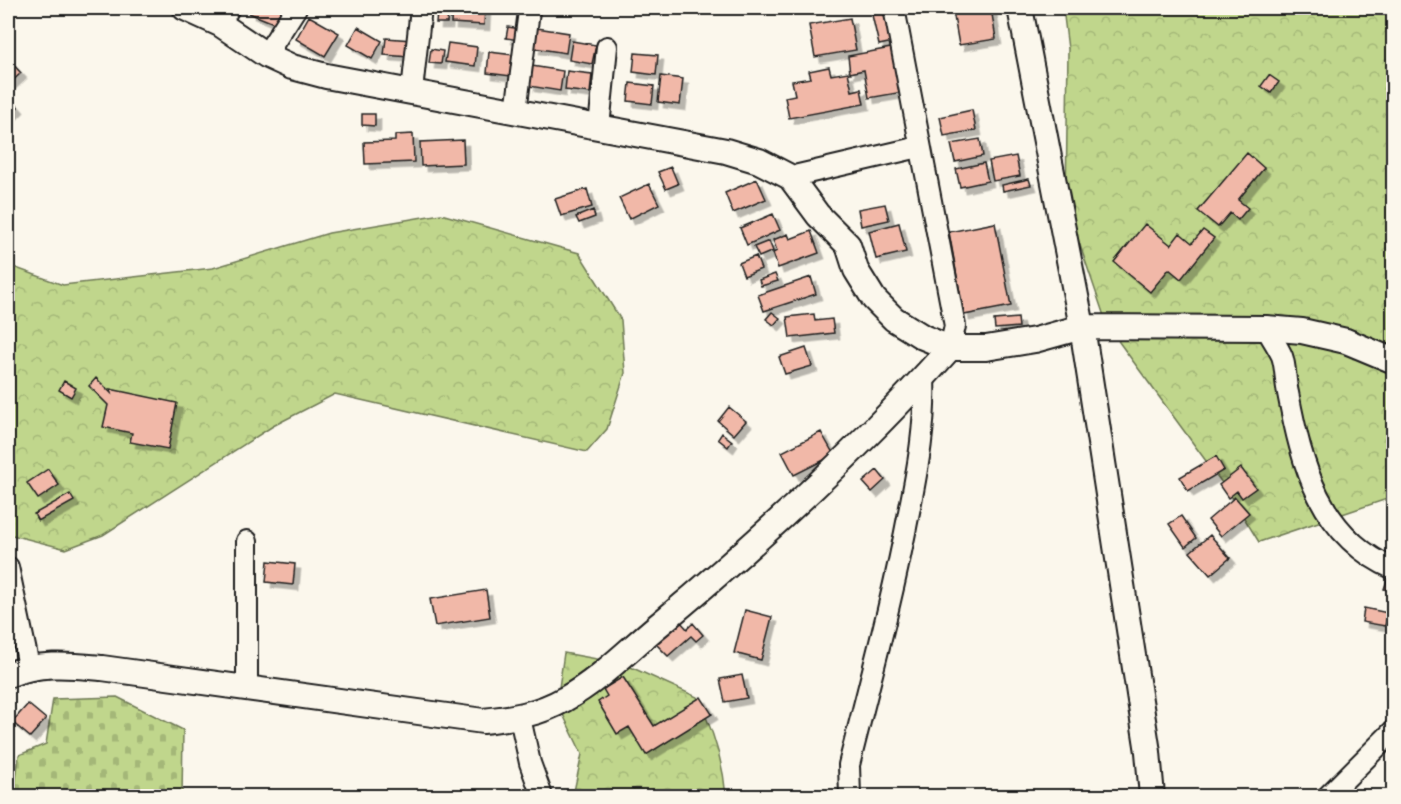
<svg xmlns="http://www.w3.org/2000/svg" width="1401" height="804" viewBox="0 0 1401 804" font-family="Pangolin,sans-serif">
  <defs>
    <pattern id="forest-crowns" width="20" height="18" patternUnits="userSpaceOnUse" patternTransform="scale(1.5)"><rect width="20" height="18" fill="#c0d68c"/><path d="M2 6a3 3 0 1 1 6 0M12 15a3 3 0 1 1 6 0" fill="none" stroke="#a4b778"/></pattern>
    <pattern id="cemetery-stones" width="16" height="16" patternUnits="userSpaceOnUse" patternTransform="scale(1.5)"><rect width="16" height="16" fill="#c0d68c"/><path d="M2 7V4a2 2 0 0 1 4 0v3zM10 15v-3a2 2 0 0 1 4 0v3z" fill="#a4b778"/></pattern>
    <filter id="shadow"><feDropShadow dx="5.5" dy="5.5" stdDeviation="0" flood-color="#0004"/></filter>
  </defs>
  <rect width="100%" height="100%" fill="#fbf7ec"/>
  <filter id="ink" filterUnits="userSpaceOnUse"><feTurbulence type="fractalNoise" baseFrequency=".0167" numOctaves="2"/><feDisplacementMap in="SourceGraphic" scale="12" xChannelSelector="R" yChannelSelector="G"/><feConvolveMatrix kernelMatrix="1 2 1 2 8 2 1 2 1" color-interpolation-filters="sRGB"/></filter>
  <g filter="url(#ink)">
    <!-- forest -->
    <path fill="url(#forest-crowns)" stroke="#6e7954" stroke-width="1.5" d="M 1063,8 L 1393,8 L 1393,497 L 1259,542 L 1225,487 L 1119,342 L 1104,316 L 1066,204 L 1068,49 Z
      M 441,214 L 579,253 L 621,320 L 625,373 L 607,429 L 587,452 L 335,394 L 273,426 L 103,535 L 66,549 L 8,534 L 8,265 L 63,285 L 213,268 L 329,233 Z
      M 564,653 L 624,664 L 697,697 C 713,729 723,761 726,796 L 573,796 L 582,754 L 557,702 Z"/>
    <!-- cemetery -->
    <path fill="url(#cemetery-stones)" stroke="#6e7954" stroke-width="1.5" d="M 117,697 L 183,730 L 182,796 L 14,796 L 19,755 L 46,744 L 53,699 Z"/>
    <!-- building -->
    <path fill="#f1b8a8" stroke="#1c1c1c" stroke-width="1.5" filter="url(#shadow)" d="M 251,8 L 282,8 L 276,24 L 249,13 Z
      M 452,8 L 485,8 L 484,25 L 451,23 Z
      M 975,8 L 991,8 L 996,39 L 959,45 L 953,11 Z
      M 887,11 L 893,42 L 879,45 L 872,15 Z
      M 437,12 L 448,12 L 447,23 L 436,23 Z
      M 309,16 L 339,33 L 325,56 L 296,39 Z
      M 850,18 L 856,50 L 815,57 L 809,25 Z
      M 358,27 L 382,41 L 372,59 L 348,45 Z
      M 508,27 L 521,29 L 519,40 L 506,38 Z
      M 537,28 L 569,33 L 566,53 L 534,48 Z
      M 386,38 L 412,40 L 410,57 L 384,55 Z
      M 572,41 L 596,45 L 592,64 L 569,60 Z
      M 448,43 L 477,47 L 475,66 L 445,62 Z
      M 896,47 L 903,92 L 869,98 L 864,70 L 850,73 L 848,56 Z
      M 431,49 L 443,51 L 441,64 L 429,63 Z
      M 489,52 L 514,55 L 511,76 L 487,73 Z
      M 635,53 L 658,55 L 656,75 L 633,72 Z
      M 8,59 L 21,73 L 8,85 Z
      M 532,66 L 563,71 L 560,91 L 529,86 Z
      M 829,67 L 831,75 L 848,72 L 852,91 L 861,89 L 864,104 L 789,118 L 785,97 L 795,95 L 792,81 L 811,78 L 809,71 Z
      M 567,71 L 592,74 L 590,93 L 565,90 Z
      M 1269,75 L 1279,82 L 1271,93 L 1261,86 Z
      M 661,76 L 683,79 L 680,105 L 658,102 Z
      M 630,83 L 654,86 L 652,104 L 628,101 Z
      M 12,100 L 18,107 L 8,117 L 8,104 Z
      M 972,110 L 976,130 L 944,136 L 940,117 Z
      M 362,114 L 375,114 L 375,126 L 362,125 Z
      M 413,134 L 414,162 L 365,164 L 364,142 L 395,141 L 395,135 Z
      M 980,139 L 983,156 L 955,162 L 951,144 Z
      M 463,140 L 464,164 L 421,166 L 420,142 Z
      M 1247,153 L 1264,168 L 1238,200 L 1248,208 L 1238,220 L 1230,213 L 1218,227 L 1198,211 Z
      M 1016,156 L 1020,176 L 993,181 L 989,161 Z
      M 984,163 L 988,181 L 960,187 L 956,169 Z
      M 671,167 L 678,184 L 666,189 L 658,172 Z
      M 757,179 L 766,199 L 733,213 L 725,193 Z
      M 1029,179 L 1031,185 L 1003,191 L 1002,185 Z
      M 649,184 L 659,204 L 629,219 L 619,198 Z
      M 587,189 L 592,207 L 561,216 L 555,199 Z
      M 885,204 L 889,220 L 861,226 L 858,209 Z
      M 593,210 L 595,217 L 579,223 L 576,217 Z
      M 773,214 L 780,230 L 747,245 L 740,228 Z
      M 899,223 L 906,252 L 876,259 L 869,231 Z
      M 995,223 L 1011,306 L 964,315 L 949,232 Z
      M 1145,224 L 1171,245 L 1180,233 L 1192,243 L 1203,230 L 1214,238 L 1181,279 L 1169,269 L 1150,292 L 1114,262 Z
      M 811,231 L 819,253 L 778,268 L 773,253 L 777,251 L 773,240 L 788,234 L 790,239 Z
      M 769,241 L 773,251 L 759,257 L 754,247 Z
      M 756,256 L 761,269 L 744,276 L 739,263 Z
      M 775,274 L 778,281 L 761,286 L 759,280 Z
      M 811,277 L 816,294 L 764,311 L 758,295 Z
      M 772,312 L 780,318 L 774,325 L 766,319 Z
      M 814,314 L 815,321 L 832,319 L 834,333 L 790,338 L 787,317 Z
      M 1018,318 L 1019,327 L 995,329 L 994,320 Z
      M 806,348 L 812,366 L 785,374 L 779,357 Z
      M 96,378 L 111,393 L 110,389 L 177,403 L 168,449 L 130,442 L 132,433 L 103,427 L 108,405 L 89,386 Z
      M 64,381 L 76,388 L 71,397 L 59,390 Z
      M 729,407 L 746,421 L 734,435 L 718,421 Z
      M 821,432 L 834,455 L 794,475 L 782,452 Z
      M 722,433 L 732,441 L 728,447 L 718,439 Z
      M 1216,456 L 1224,470 L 1188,491 L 1180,477 Z
      M 1241,468 L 1256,488 L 1242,498 L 1237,491 L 1228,498 L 1219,485 Z
      M 48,469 L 59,485 L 38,499 L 27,483 Z
      M 877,470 L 885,480 L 872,492 L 863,482 Z
      M 70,494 L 74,501 L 38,521 L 34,514 Z
      M 1235,497 L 1249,513 L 1221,536 L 1208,520 Z
      M 1181,516 L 1196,538 L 1185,547 L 1169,524 Z
      M 1210,535 L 1230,558 L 1210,575 L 1190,552 Z
      M 268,561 L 295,564 L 293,585 L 266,582 Z
      M 1389,575 L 1394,577 L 1394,592 L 1384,589 Z
      M 486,590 L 490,617 L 435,626 L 430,599 Z
      M 1364,608 L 1388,613 L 1385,626 L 1362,622 Z
      M 745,610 L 772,617 L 761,660 L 734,653 Z
      M 680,621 L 687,629 L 693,623 L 703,635 L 696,641 L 691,636 L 668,656 L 655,643 Z
      M 742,675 L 747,698 L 725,702 L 720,679 Z
      M 623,677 L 654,726 L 701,697 L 712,714 L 646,755 L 629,727 L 617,734 L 598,702 L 607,696 L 603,689 Z
      M 28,704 L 46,719 L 30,737 L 12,722 Z"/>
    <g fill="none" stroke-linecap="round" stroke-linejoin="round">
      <!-- minor casing -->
      <g stroke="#1c1c1c" stroke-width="24">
        <path id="minor" d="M 894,8 L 955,326 L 950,348
          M 220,24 L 229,8
          M 266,55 L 296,8
          M 412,91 L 421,8
          M 516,111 L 529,11
          M 599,127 L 607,47
          M 790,177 L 919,147
          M 1266,328 C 1271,337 1278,347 1282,356 C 1286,367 1285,381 1288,393 C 1302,466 1320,537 1394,569
          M 247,541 L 247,687
          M 8,567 L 29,666
          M 520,718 L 530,763 L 542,796
          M 850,796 L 849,765 C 870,681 893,597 909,512 C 918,467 926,424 924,377
          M 1328,796 L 1394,730"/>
      </g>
      <!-- tertiary casing -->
      <g stroke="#1c1c1c" stroke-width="28">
        <path id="tertiary" d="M 185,8 L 220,24 L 266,55 L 292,67 L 326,76 L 726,151 L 759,161 L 790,177 L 818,215 L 848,245 L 856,270 L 874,299 L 894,319 L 923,337 L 950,348 L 986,348 L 1035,340 L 1082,327 L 1266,328 L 1302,331 L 1346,341 L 1394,361
          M 1020,8 L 1082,327 L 1148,752 L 1152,796
          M 8,675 C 40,662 68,665 102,668 L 483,721 C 513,718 539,714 565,699 C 600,680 630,648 661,623 C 763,538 862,447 950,348"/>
      </g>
      <!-- minor -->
      <use href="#minor" stroke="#fbf7ec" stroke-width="20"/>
      <!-- tertiary -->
      <use href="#tertiary" stroke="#fbf7ec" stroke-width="24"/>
    </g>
  </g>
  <!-- margin -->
  <rect width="1401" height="804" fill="none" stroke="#fbf7ec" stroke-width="30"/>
  <rect x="15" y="15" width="1371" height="774" fill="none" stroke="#1c1c1c" stroke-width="2" filter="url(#ink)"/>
</svg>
